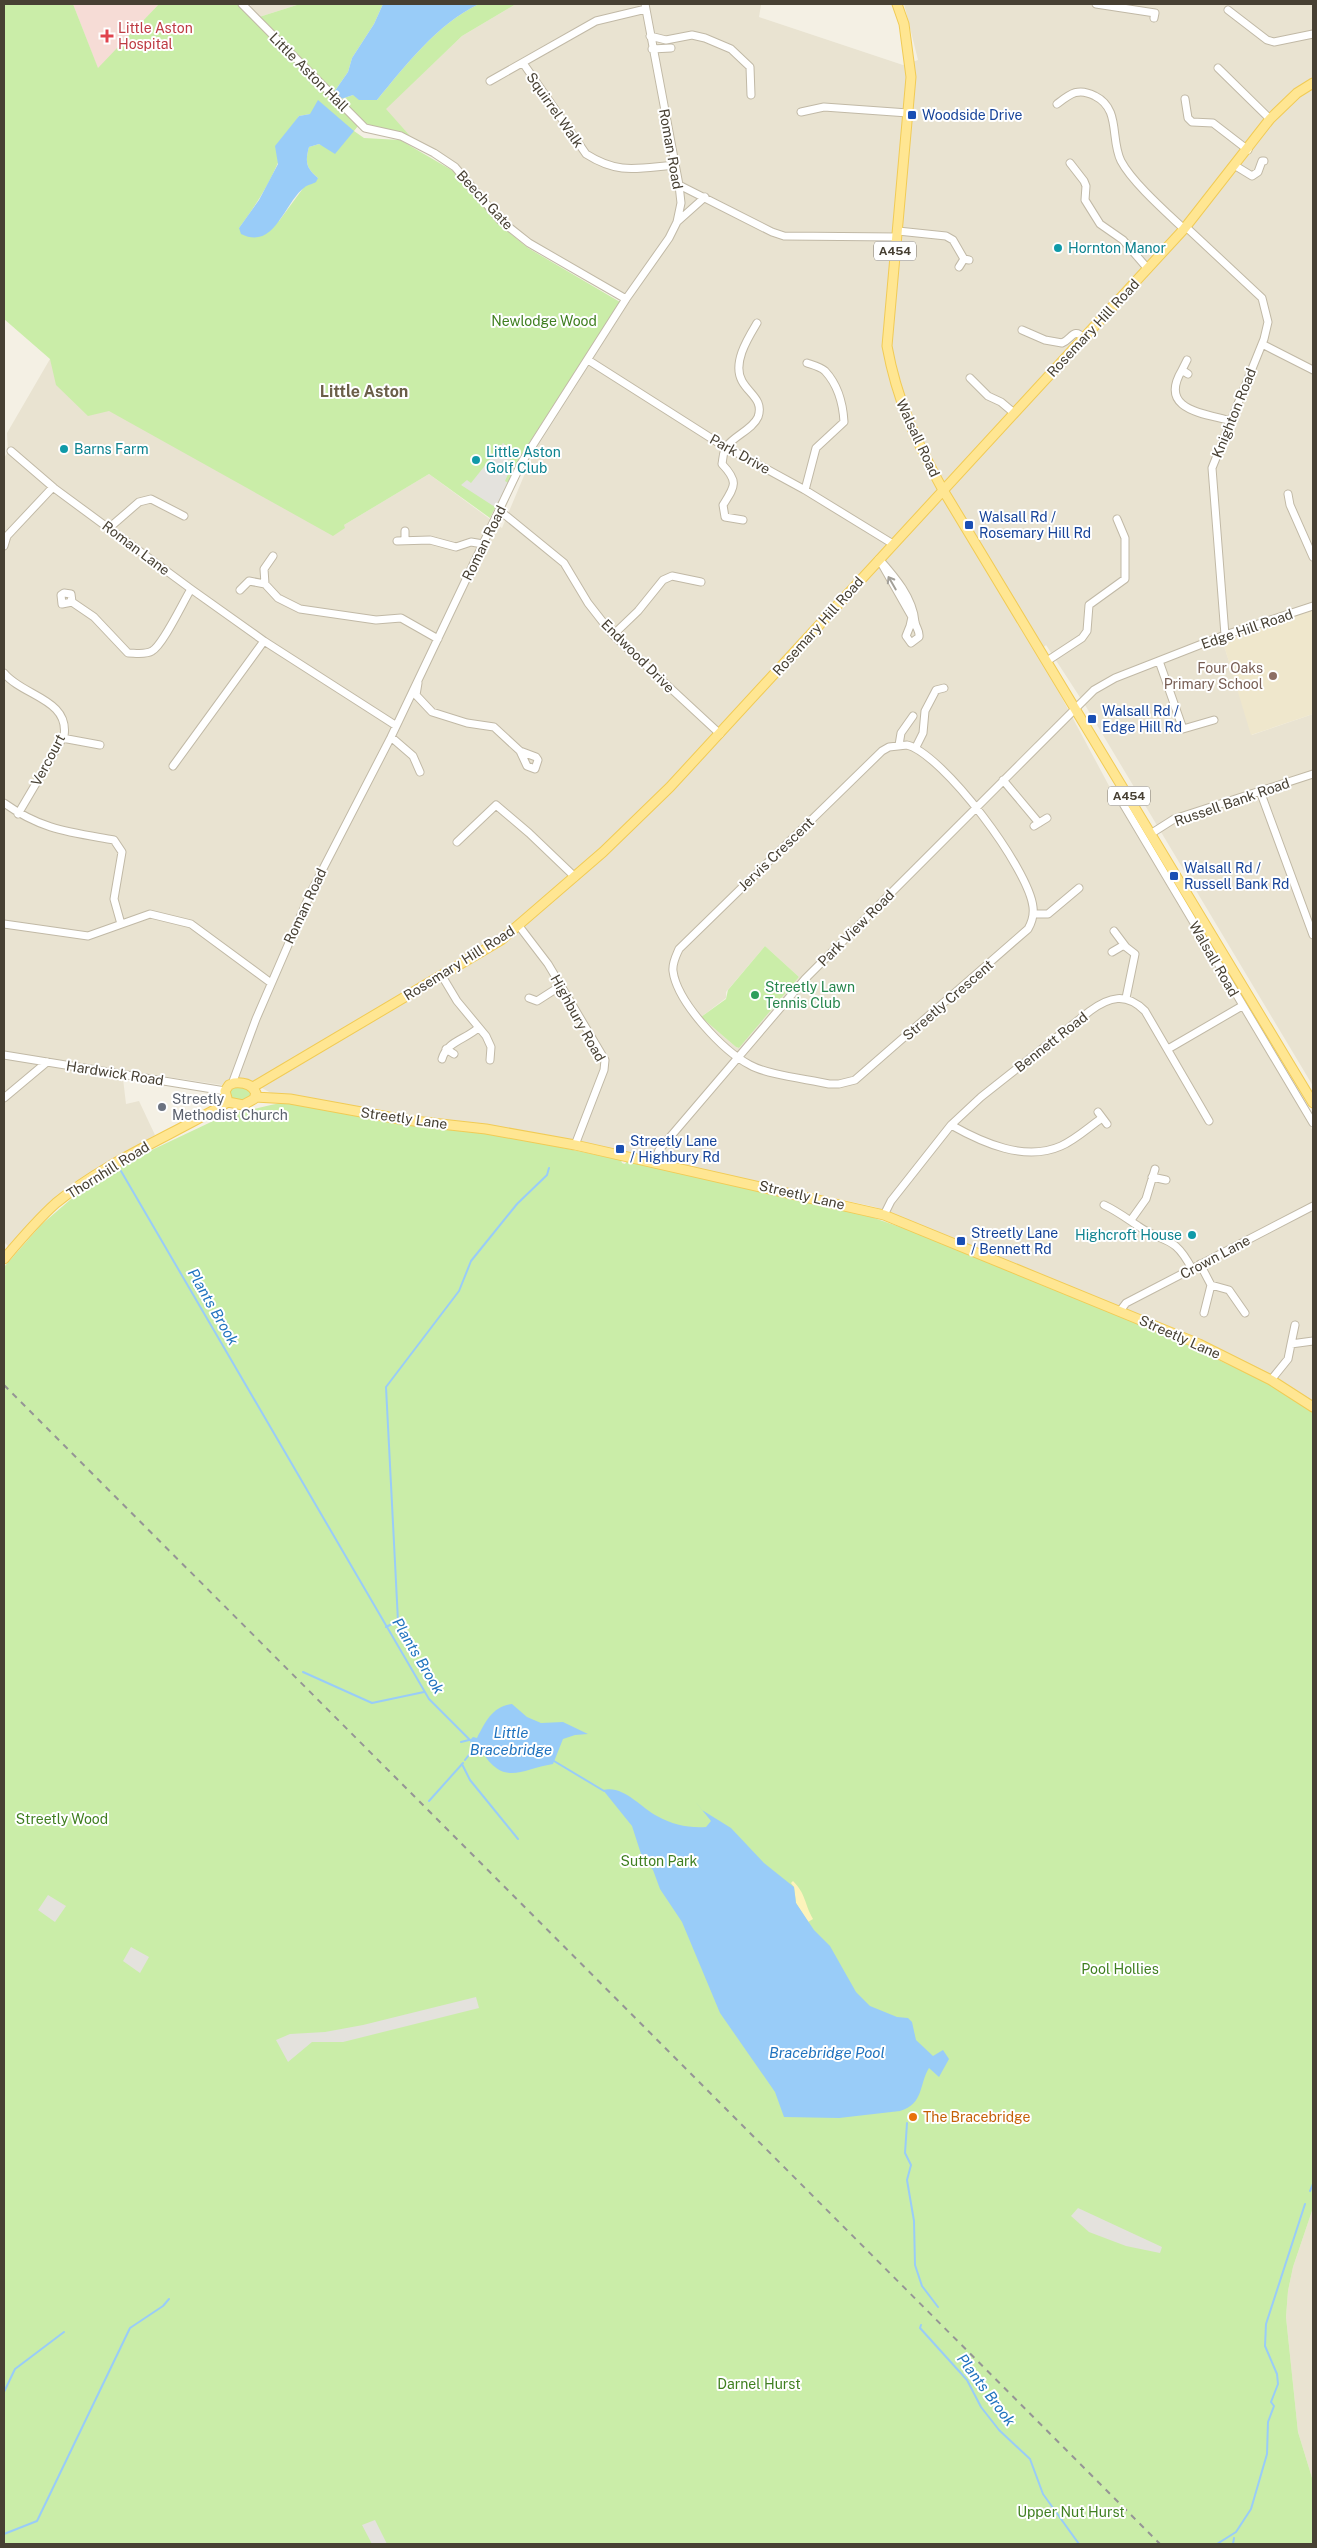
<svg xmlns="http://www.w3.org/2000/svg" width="1317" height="2548" viewBox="0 0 1317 2548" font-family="'Public Sans',sans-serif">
  <rect width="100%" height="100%" fill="#f4f0e4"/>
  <!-- residential -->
  <path fill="#e9e3d1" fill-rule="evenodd" d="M 250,4 L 300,4 L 256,18 Z
    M 516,4 L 761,5 L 759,17 L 903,65 L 918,60 L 904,4 L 1313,4 L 1313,610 L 1222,639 L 1252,735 L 1313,714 L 1313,1086 L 1085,705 L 1046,645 L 1038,653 L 1123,812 L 1313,1131 L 1313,1401 L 1272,1375 L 1205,1341 L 875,1207 L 554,1137 L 273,1094 L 249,1081 L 227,1082 L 222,1085 L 122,1070 L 126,1104 L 139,1101 L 155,1135 L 66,1190 L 9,1247 L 4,1242 L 4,458 L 8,452 L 7,433 L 50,359 L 344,525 L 429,474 L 502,528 L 534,452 L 633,296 L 619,291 L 534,243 L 502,218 L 459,165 L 411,137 L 385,109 L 462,36 ZM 765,946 L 799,977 L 739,1048 L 736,1047 L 701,1017 L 726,998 L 726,992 Z
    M 1313,2208 L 1313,2481 L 1298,2432 L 1286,2317 L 1288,2291 L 1293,2267 Z"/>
  <!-- education -->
  <path fill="#efe7cc" d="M 1313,610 L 1313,714 L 1251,735 L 1222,639 Z"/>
  <!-- medical -->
  <path fill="#f6dcd6" d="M 73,4 L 159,4 L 98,69 Z"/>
  <!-- green -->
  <path fill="#caeda8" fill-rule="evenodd" d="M 4,4 L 73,4 L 98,68 L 159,4 L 238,4 L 358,126 L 354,131 L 364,138 L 400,140 L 455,172 L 500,225 L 528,248 L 620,302 L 524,451 L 490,518 L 429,474 L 344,525 L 345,528 L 333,536 L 109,411 L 88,416 L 56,385 L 50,359 L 4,319 ZM 310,114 L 328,148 L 319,144 L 309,147 C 305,162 306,168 318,178 L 304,187 L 279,221 L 239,228 C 254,208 267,188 277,165 C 285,148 288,132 299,116 Z
    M 300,4 L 383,4 L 374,24 L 352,58 L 348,72 L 332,95 L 256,18 Z
    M 479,4 L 516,4 L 462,36 L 386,109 L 411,137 L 366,126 L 338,100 L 353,95 L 377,100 C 406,65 437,24 479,4 Z
    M 765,946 L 799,977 L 739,1048 L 736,1047 L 701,1017 L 726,999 L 728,990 Z
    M 235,1086 L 245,1087 L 250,1090 L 250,1096 L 244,1101 L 231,1099 L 229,1090 Z
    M 288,1102 L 486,1132 L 621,1160 L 622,1163 L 625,1164 L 627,1161 L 857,1212 L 917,1233 L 1179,1341 L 1269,1384 L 1313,1413 L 1313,2208 L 1293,2267 L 1288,2291 L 1286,2317 L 1298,2432 L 1313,2481 L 1313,2544 L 4,2544 L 4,1267 L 41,1225 L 85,1187 L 137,1157 L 230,1113 C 250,1112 268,1104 288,1102 Z"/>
  <!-- sand -->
  <path fill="#fdf3bb" d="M 793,1881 C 806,1894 804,1903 813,1919 L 808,1922 L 796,1903 L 794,1887 L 791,1883 Z"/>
  <!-- parking -->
  <path fill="#e4e2dd" d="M 503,443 L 514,453 L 505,467 L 510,470 L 505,481 L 510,484 L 495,507 L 461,485 L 467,480 L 471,483 Z
    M 48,1895 L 66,1906 L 55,1922 L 38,1910 Z
    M 131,1947 L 149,1957 L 140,1973 L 123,1961 Z
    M 476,1997 L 479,2008 L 343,2042 L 312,2042 L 288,2062 L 276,2040 L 290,2034 L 325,2032 L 363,2025 Z
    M 1078,2208 L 1162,2247 L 1160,2253 L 1126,2246 L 1089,2232 L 1071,2216 Z
    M 375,2520 L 387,2544 L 372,2544 L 362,2525 Z"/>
  <!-- water -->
  <path fill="#99ccf8" d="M 383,4 L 479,4 C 437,24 406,65 377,100 L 359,100 L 353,95 L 338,100 L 332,95 L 348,72 L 352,58 L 374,24 Z
    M 318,100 L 354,131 L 335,154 L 319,144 L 309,147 C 305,162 306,168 318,178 L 316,182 C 313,184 307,185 305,187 C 284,202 275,251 241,234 L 239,228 L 259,200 L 278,164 L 275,146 L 299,116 L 310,114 Z
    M 512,1704 L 527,1717 L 541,1723 L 563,1722 L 588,1734 L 575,1735 L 563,1739 L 553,1764 C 521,1769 505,1787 482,1752 L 472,1751 L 470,1740 L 473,1737 L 477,1738 C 486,1721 492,1707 512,1704 Z
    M 603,1790 C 624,1785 641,1808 657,1816 C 673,1825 688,1828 706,1827 L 711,1821 L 694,1800 L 702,1810 L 731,1828 L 764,1863 L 794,1887 L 796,1903 L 814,1930 L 830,1946 L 856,1992 L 870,2006 L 897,2017 L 908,2018 L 912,2022 L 916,2040 L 933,2056 L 943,2050 L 949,2059 L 939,2077 L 929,2068 C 919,2084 924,2104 900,2111 L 839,2118 L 784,2117 L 775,2092 L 720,2013 L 682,1922 L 660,1889 L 653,1870 L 642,1857 L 632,1826 Z"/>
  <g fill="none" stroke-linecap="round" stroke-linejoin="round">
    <!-- stream -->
    <path stroke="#99ccf8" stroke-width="2" d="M 121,1171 L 429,1699 L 470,1740
      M 386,1627 L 398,1621 L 386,1387 L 459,1291 L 471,1261 L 517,1204 L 547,1175 L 549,1168
      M 303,1672 L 372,1703 L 424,1692
      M 461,1742 L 469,1740
      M 465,1760 L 472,1751
      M 554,1761 L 604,1791
      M 462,1764 L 470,1780 L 518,1839
      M 429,1801 L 463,1763
      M 907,2123 L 905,2153 L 911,2165 L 907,2180 L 914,2221 L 915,2265 L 922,2286 L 938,2307
      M 1310,2191 L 1313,2184
      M 921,2325 L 920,2328 L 967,2380 L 981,2407 L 999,2430 L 1030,2459 L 1043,2494 L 1079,2544
      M 4,2392 L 15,2369 L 64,2332
      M 4,2534 L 37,2521 L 130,2328 L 163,2306 L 169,2299
      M 1217,2544 L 1236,2532 L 1251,2509 L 1267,2454 L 1268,2422 L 1274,2406 L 1271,2402 L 1278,2384 L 1277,2374 L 1265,2346 L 1266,2324 L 1305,2204
      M 1233,2544 L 1234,2538"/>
    <!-- minor casing -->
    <g stroke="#c1b9a6" stroke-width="9">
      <path id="minor" d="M 242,4 L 365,128 L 401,136 L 434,153 L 455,167 L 500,220 L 529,243 L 626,299
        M 1096,4 L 1155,13 L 1154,18
        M 1228,10 L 1267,40 L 1274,42 L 1313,34
        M 650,36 L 666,40 L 692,35 L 705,38 L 731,49 L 750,67 L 751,95
        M 652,49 L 671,48
        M 523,63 L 586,154 C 619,175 638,168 675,165
        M 1218,68 L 1270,119
        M 490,81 L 596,21 L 646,9
        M 1185,99 L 1188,118 L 1192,122 L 1213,123 L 1248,150
        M 1057,104 C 1070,94 1078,87 1095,96 C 1121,109 1110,139 1121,161 C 1132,182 1166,212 1184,229
        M 801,112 L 824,107 L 908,113
        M 1070,163 L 1084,181 L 1086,186 L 1085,200 L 1100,224 L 1123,240 L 1148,269
        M 1234,165 L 1252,176 L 1258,172 L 1262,161 L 1264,161
        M 679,185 L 772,232 L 784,236 L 897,237
        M 677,222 L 705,197
        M 1186,227 L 1262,298 L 1268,322 L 1264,339 L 1212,468 L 1225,635
        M 898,231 L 946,236 L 953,240 L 964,259 L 969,260
        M 959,267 L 964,259
        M 1022,330 L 1045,340 L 1062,343 C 1072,339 1073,327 1084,338
        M 1262,344 L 1313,370
        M 588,360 L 717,442 L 805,490 L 893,544
        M 1187,360 L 1182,370 L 1188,374
        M 1182,370 C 1158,410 1203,413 1231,421
        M 970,378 L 988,396 L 1001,402 L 1014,413
        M 11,451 L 54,488 L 191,589 L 264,641 L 395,725
        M 805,490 L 816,448 L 844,422 C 843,404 838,385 825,371 C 821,367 813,365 807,363
        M 1288,494 L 1290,505 L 1313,557
        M 499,510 L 564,563 L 588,603 L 613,635 L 720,734
        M 743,520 L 725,517 L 723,505 C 735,486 739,482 722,464 C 723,459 723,450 727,446 C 734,436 753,429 758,417 C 764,400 749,394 742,381 C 732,363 748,338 757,323
        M 109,528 L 139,502 L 151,499 L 184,516
        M 405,540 L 405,531
        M 397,541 L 430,540 L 456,547 L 471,542 L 483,544
        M 4,546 L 7,536 L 53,487
        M 265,584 L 264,569 L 273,556
        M 240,590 L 249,581 L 265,584 L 278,598 L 300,609 L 376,620 L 401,618 L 438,639
        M 72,602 L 62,604 L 61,595 L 64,593 L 71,594 L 72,602 L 94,617 L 128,653 C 135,653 146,655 152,651 C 163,645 183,602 191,589
        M 910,626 L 912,617 L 879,559 C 895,577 913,598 915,622 C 916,628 920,631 919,637 L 911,643 L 906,636 L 910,626 L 915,624
        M 613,635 L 638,611 L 663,580 L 672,576 L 701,582
        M 1047,661 L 1082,638 L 1087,631 L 1089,605 L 1125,579 L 1125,538 L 1117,519
        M 1159,661 L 1183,729 L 1214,720
        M 4,673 C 22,696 70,699 64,736 L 18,814
        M 418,683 L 416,695 L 432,712 L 467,723 L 494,727 L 520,751 L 536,757 L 538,760 L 535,769 L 527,766 L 520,751
        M 391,737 L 413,756 L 420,772
        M 62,738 L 100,745
        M 899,745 L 901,733 L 913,716
        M 907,745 C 943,754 1029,869 1033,907 C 1034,915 1032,922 1028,929 L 855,1080 L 839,1084 L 829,1084 C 807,1079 768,1075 750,1065 C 723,1051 677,1002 673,971 C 672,963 676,956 679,949 L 882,751 L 889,747 Z
        M 916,747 L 923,733 L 925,711 L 936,690 L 944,688
        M 173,766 L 264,641
        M 1003,780 L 1039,823
        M 1260,791 L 1313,935
        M 1128,794 L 1123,798 L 1122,802 L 1313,1123
        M 4,803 C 42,830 69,832 114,840 L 122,852 L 114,899 L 121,924
        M 1034,826 L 1047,818
        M 1152,833 L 1174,819 L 1313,774
        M 457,842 L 496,805 L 529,833 L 575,877
        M 1033,914 L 1048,914 L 1079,888
        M 4,924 L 88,936 L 150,914 L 191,924 L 271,983
        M 519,926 L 548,964 L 605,1060 L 604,1070 L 575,1145
        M 1114,931 L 1126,947 L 1135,954 L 1126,998
        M 1112,952 L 1124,945
        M 442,976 L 457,1001 L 486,1036 L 491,1047 L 490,1060
        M 529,998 L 537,1001 L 562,985
        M 446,1049 L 454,1054
        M 1168,1049 L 1242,1006
        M 4,1055 L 225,1091
        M 442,1059 C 447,1041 465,1040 478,1028
        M 232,1084 L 256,1019 L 311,892 L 391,737 L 522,462 L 626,299 L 669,238 L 677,222 L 681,203 L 679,185 L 645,4
        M 4,1098 L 47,1062
        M 1098,1112 L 1107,1124
        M 951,1125 C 983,1143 1025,1162 1061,1146 C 1075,1140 1089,1127 1102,1118
        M 654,1162 L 659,1150 L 805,979 L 1094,690 L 1115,678 L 1225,635 L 1313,606
        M 1152,1177 L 1166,1180
        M 1104,1205 C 1117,1211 1126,1218 1138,1226 C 1165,1245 1173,1233 1192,1269
        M 884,1215 L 891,1201 L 951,1125 L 981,1097 L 1090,1011 C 1109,997 1126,992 1145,1011 L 1209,1121
        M 1131,1220 L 1146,1199 L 1155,1169
        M 1200,1264 L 1211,1285 L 1204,1313
        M 1211,1285 L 1229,1290 L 1245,1313
        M 1120,1311 L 1126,1303 L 1313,1206
        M 1291,1344 L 1295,1325
        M 1271,1380 L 1288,1359 L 1291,1344 L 1313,1341"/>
    </g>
    <!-- major casing -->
    <g stroke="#f1cb55" stroke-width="11">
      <path id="major" d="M 897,4 L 904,24 L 911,77 L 887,346 C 897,401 916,441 943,490 L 1313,1103
        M 234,1083 C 244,1082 252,1084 256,1093 L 254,1099 L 243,1105 L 228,1102 L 225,1091 L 229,1085 Z
        M 253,1087 L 501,940 L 603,852 L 670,787 L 1184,229 L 1270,119 L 1297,93 L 1313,83
        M 255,1097 L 290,1099 L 405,1120 L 486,1129 L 575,1145 L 884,1215 L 1199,1344 L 1271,1380 L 1313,1407
        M 4,1259 C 20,1240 37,1220 56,1203 C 107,1161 171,1136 228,1102"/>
    </g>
    <!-- minor -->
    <use href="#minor" stroke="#fff" stroke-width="7"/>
    <!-- major -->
    <use href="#major" stroke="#ffe692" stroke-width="9"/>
    <!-- rail -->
    <path stroke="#959595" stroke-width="2" stroke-dasharray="6 6" stroke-linecap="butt" d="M 4,1385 L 1160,2544"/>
  </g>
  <!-- one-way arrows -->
  <defs><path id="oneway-shaft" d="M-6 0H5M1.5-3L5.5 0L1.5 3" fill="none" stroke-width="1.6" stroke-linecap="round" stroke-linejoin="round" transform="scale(1.25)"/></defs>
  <use stroke="#a3a099" href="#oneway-shaft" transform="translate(892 583) rotate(-120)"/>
  <!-- markers -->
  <path fill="#e0444e" stroke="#fff" stroke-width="2" d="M104.5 28.5h5v5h5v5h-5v5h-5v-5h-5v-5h5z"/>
  <g fill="#1a4fb4" stroke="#fff" stroke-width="2">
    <rect x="907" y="110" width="10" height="10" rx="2.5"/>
    <rect x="964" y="520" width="10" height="10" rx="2.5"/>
    <rect x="1087" y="714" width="10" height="10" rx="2.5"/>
    <rect x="1169" y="871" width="10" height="10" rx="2.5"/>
    <rect x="615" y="1144" width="10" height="10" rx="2.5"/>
    <rect x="956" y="1236" width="10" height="10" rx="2.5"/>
  </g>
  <g fill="#0f9aa8" stroke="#fff" stroke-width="2">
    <circle cx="1058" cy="248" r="5"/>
    <circle cx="64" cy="449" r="5"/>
    <circle cx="476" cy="460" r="5"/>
    <circle cx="1192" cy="1235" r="5"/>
  </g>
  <circle fill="#8d6e63" stroke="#fff" stroke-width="2" cx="1273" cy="676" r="5"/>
  <circle fill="#2e9e5b" stroke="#fff" stroke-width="2" cx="755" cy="995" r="5"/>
  <circle fill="#6b7280" stroke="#fff" stroke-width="2" cx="162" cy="1107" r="5"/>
  <circle fill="#e8710a" stroke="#fff" stroke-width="2" cx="913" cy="2117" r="5"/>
  <g text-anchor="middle" stroke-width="4" stroke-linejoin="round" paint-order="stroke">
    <!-- shield labels -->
    <g fill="#fff" stroke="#7e7970" stroke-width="1">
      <rect x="874" y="241.5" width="42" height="19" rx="4"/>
      <rect x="1108" y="786.5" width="42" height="19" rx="4"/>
    </g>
    <g font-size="12" font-weight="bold" fill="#474033">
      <text x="895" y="255">A454</text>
      <text x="1129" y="800">A454</text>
    </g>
    <!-- health labels -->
    <g font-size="14" fill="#be3a42" stroke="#fff" text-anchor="start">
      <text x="118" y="33">Little Aston<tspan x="118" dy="16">Hospital</tspan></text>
    </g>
    <!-- street labels -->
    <g font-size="14" fill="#474033" stroke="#fff">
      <text transform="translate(309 72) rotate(45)" y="5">Little Aston Hall</text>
      <text transform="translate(555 110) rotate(55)" y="5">Squirrel Walk</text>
      <text transform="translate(671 149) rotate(80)" y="5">Roman Road</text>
      <text transform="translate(485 200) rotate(47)" y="5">Beech Gate</text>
      <text transform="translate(1093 328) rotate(-47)" y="5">Rosemary Hill Road</text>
      <text transform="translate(1234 413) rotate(-68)" y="5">Knighton Road</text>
      <text transform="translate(918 438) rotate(65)" y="5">Walsall Road</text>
      <text transform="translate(740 454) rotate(29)" y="5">Park Drive</text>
      <text transform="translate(484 543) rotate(-64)" y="5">Roman Road</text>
      <text transform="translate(136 548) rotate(37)" y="5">Roman Lane</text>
      <text transform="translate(818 626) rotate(-48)" y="5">Rosemary Hill Road</text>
      <text transform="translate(1247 629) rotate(-19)" y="5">Edge Hill Road</text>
      <text transform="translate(638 656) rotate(45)" y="5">Endwood Drive</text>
      <text transform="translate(48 760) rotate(-62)" y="5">Vercourt</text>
      <text transform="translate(1232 802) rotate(-19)" y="5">Russell Bank Road</text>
      <text transform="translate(776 854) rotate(-44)" y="5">Jervis Crescent</text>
      <text transform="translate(305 906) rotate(-65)" y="5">Roman Road</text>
      <text transform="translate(856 928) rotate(-45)" y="5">Park View Road</text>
      <text transform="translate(1214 959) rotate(60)" y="5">Walsall Road</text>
      <text transform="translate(459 963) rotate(-32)" y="5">Rosemary Hill Road</text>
      <text transform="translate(948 1000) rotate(-41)" y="5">Streetly Crescent</text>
      <text transform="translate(578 1018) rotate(61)" y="5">Highbury Road</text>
      <text transform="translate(1051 1042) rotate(-38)" y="5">Bennett Road</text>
      <text transform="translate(115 1073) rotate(9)" y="5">Hardwick Road</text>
      <text transform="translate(404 1118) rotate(8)" y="5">Streetly Lane</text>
      <text transform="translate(108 1170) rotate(-32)" y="5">Thornhill Road</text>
      <text transform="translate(802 1195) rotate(13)" y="5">Streetly Lane</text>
      <text transform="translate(1215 1257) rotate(-28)" y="5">Crown Lane</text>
      <text transform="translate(1180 1337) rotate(24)" y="5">Streetly Lane</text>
    </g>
    <!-- transit labels -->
    <g font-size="14" fill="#164399" stroke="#fff" text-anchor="start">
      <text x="922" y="120">Woodside Drive</text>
      <text x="979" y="522">Walsall Rd /<tspan x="979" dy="16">Rosemary Hill Rd</tspan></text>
      <text x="1102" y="716">Walsall Rd /<tspan x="1102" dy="16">Edge Hill Rd</tspan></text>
      <text x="1184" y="873">Walsall Rd /<tspan x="1184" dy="16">Russell Bank Rd</tspan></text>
      <text x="630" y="1146">Streetly Lane<tspan x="630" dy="16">/ Highbury Rd</tspan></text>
      <text x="971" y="1238">Streetly Lane<tspan x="971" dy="16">/ Bennett Rd</tspan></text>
    </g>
    <!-- culture labels -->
    <g font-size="14" fill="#0d838f" stroke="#fff" text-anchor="start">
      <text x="1068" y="253">Hornton Manor</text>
      <text x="74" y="454">Barns Farm</text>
      <text x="486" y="457">Little Aston<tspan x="486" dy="16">Golf Club</tspan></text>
      <text x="1182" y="1240" text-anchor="end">Highcroft House</text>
    </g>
    <!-- park labels -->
    <g font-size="14" fill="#3f7f20" stroke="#fff">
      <text x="544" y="326">Newlodge Wood</text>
      <text x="62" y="1824">Streetly Wood</text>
      <text x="659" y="1866">Sutton Park</text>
      <text x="1120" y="1974">Pool Hollies</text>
      <text x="759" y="2389">Darnel Hurst</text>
      <text x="1071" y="2517">Upper Nut Hurst</text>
    </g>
    <!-- education labels -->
    <g font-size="14" fill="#785e54" stroke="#fff" text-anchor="end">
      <text x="1263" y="673">Four Oaks<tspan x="1263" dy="16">Primary School</tspan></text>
    </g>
    <!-- leisure labels -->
    <g font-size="14" fill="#27864d" stroke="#fff" text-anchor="start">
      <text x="765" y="992">Streetly Lawn<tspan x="765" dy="16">Tennis Club</tspan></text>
    </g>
    <!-- worship labels -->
    <g font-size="14" fill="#5b616d" stroke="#fff" text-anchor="start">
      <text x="172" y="1104">Streetly<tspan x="172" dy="16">Methodist Church</tspan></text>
    </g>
    <!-- food labels -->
    <g font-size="14" fill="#c56008" stroke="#fff" text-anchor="start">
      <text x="923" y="2122">The Bracebridge</text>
    </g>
    <!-- water labels -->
    <g font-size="15" font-style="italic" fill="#2073bf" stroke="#fff">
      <text transform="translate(213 1307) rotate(60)" y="5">Plants Brook</text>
      <text transform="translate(418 1656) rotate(59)" y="5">Plants Brook</text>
      <text x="511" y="1738">Little<tspan x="511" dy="17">Bracebridge</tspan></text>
      <text x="827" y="2058">Bracebridge Pool</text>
      <text transform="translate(986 2390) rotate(53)" y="5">Plants Brook</text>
    </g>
    <!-- quarter labels -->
    <g font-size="16" font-weight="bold" fill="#6b5f49" stroke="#fff">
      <text x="364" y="397">Little Aston</text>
    </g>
  </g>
  <!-- border -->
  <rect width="1317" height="2548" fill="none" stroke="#474033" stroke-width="10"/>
</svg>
